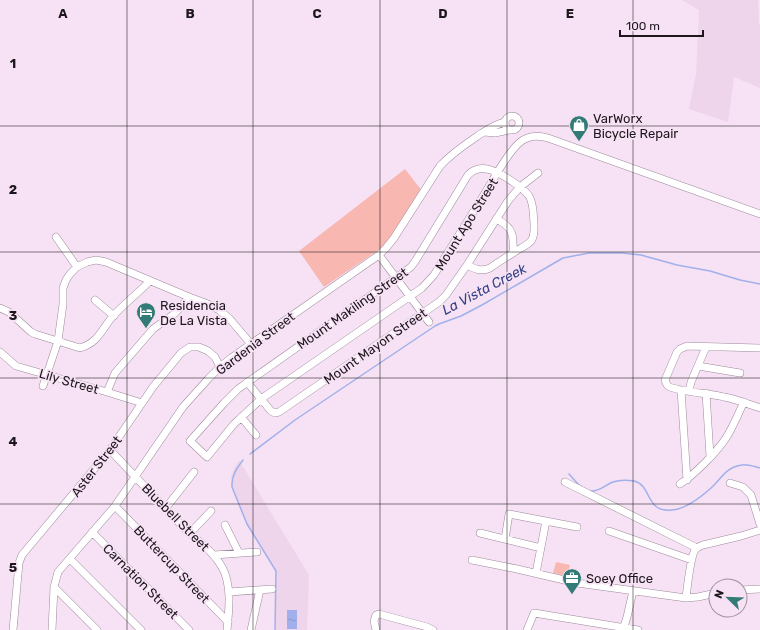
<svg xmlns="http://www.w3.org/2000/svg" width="760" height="630" viewBox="0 0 760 630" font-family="Rubik,sans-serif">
  <defs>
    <pattern id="water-ripples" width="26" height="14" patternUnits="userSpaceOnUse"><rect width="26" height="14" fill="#a1b0ea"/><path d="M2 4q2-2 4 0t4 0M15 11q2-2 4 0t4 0" fill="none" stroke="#8a97c8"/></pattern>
  </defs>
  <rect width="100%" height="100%" fill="#f6e2f4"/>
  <!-- built -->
  <path fill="#eed5ec" d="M 682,0 L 758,0 L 759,24 L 760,25 L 760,88 L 734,77 L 728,122 L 689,109 L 696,74 L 699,10 Z
    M 239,460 L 309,575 L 307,630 L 275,630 L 276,571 L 247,524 L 232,487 L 231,476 L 235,467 Z"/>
  <!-- green -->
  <path fill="#f9b7b1" d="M 405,169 L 422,191 L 388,241 L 380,249 L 324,287 L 299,251 Z
    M 556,562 L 570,565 L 567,576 L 553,573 Z"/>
  <!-- water -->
  <path fill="url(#water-ripples)" d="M 287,610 L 297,610 L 297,629 L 287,629 Z"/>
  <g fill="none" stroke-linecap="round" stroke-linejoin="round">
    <!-- stream -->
    <path stroke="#a1b0ea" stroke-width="1.5" d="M 250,454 L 295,420 L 435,326 L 439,324 L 461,316 L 482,305 L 563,258 L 589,253 L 622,253 L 641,255 L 677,265 L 710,271 L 740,280 L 760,284
      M 243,460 C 237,468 231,476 232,487 L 247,524 L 276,571 L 275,630
      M 569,474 L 578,484 L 582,487
      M 590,491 C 599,492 605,485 613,482 C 619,480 627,480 634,481 C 652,485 645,513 672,510 C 686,509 701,497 711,488 C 722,478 726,467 742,465 C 748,464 755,467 760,468"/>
    <!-- minor casing -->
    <g stroke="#9c8a9a" stroke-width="8">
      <path id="minor" d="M505 123a7 7 0 1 1 14 0a7 7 0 1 1-14 0Z
        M 484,132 L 495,133 L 509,130
        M 496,219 C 513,227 514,235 513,253
        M 56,237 L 77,267
        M 379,255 L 429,322
        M 467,265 C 475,269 481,272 490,268 C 497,263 505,258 513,253 C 518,249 527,246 531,241 C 535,236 534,229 534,223 C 533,214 534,204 529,196 C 525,190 519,186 513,182 C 500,173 481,161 468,175 L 416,260 L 411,267 L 238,389 L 224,403 L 190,441 L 207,457 L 234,424 L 261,399 L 422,288 L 434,275 L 442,262 C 458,236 475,210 491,183 C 498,171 509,152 519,143 C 528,135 538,135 548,138 L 760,214
        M 95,300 L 114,316
        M 0,308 L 9,312 L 31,332 L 35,334 L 80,348 C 98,343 102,329 113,316 C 124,304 138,293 150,281
        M 760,348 L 687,346 L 680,349 L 677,352 L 665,380 C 666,383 666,384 668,386 C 674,391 713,394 724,397 C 736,399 748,404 760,408
        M 0,352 L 16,366 L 107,392 L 142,403
        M 698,366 L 740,373
        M 247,382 L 271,411 L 275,413 L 279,412 L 439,302 L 446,295 L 467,265 L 508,201 L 520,187 L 538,173
        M 43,386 L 58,341 L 63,304 L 63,288 L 66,280 L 70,274 L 77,267 L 87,262 L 96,260 L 106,262 L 189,297 L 208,304 L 219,310 L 229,318 L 251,344
        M 681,390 L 687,480
        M 689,391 L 691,382 L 706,347
        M 107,392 L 115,373 L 153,329 L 174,314 L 180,308 L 189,297
        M 706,393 L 710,456
        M 241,417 L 256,435
        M 110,450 C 135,476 159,502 184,528 C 197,540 213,551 222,567 C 232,585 229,610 227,630
        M 565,482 L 697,548
        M 730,483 L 743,487 L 751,495 L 760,524
        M 680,484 C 695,474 716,453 726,438 C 733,427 738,414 744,402
        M 115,506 L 228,622
        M 165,509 L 194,472
        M 225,525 L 239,553
        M 609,531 L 692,560
        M 92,532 L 189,630
        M 190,533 L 211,511
        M 480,533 L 541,548
        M 505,539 L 509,514 L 577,527
        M 214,555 L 257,552
        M 70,559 L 141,630
        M 472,560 L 517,569 L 577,583 L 686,598 L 698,597 L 716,593
        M 536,573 L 546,521
        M 54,587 L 97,630
        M 740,590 L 760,589
        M 229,592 L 272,589
        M 686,598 C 687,589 691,556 695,550 C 697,547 700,546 703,545 L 741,536 L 760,530
        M 13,630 L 19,563 L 22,555 L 110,450 L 153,387 L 181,353 L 190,347 L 199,347 L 208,351 L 215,357 L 220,367
        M 52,630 L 54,587 L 58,572 L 115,506 L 183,407 L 209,378 L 220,367 L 231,358 L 379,255 L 386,248 L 394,238 L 440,166 C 453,152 466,144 482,133 C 490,128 496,124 505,122
        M 251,630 L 260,590
        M 376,630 L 374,621 L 376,615 L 379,614 L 427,627 L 433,630
        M 527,630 L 534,613 L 638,630
        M 623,630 L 627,617 L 633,591"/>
    </g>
    <!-- minor -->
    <use href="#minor" stroke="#fff" stroke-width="7"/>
  </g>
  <!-- grid -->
  <path fill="none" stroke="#1d161c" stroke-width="1" stroke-opacity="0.55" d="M 127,0 L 127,630M 253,0 L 253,630M 380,0 L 380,630M 507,0 L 507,630M 633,0 L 633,630M 0,126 L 760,126M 0,252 L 760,252M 0,378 L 760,378M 0,504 L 760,504"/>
  <!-- icons -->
  <defs>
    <g id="shop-pin" transform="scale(1)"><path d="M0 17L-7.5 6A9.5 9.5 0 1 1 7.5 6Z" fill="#337b76" stroke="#f6e2f4"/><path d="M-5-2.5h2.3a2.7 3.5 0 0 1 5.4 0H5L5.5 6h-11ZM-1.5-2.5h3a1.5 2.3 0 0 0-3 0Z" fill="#fff"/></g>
    <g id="hotel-pin" transform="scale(1)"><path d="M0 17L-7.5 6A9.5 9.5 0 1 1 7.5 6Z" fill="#337b76" stroke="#f6e2f4"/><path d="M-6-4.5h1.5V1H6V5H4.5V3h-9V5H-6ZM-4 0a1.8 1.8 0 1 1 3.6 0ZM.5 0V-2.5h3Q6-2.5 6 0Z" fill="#fff"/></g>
    <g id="office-pin" transform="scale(1)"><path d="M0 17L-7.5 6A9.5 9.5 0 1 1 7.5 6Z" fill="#337b76" stroke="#f6e2f4"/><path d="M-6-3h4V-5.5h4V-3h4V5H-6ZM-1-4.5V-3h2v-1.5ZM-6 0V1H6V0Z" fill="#fff"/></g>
  </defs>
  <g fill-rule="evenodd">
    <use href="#shop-pin" x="579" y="125"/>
    <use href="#hotel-pin" x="146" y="312"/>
    <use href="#office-pin" x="572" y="578"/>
  </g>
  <g text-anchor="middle" stroke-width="3.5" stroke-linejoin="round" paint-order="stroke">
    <!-- poi labels -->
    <g font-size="13" fill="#1d161c" stroke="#f6e2f4" text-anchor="start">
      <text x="593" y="123">VarWorx<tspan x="593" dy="15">Bicycle Repair</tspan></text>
      <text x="160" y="310">Residencia<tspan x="160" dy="15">De La Vista</tspan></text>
      <text x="586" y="583">Soey Office</text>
    </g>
    <!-- street labels -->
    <g font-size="13" fill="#1d161c" stroke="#f6e2f4">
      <text transform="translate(466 224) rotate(-58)" y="5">Mount Apo Street</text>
      <text transform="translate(352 308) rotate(-35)" y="5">Mount Makiling Street</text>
      <text transform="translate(255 343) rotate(-37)" y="5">Gardenia Street</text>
      <text transform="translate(375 346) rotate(-35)" y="5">Mount Mayon Street</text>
      <text transform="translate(69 381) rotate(16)" y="5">Lily Street</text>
      <text transform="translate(96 466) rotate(-52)" y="5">Aster Street</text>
      <text transform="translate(176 517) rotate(45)" y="5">Bluebell Street</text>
      <text transform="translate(172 564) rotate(46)" y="5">Buttercup Street</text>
      <text transform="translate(141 581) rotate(45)" y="5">Carnation Street</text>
    </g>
    <!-- water labels -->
    <g font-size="14" font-style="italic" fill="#364287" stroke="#f6e2f4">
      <text transform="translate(484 289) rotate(-28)" y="5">La Vista Creek</text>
    </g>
  </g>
  <g font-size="13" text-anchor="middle" font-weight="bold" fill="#1d161c" stroke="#f6e2f4" stroke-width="3.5" stroke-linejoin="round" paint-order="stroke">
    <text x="63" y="18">A</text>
    <text x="190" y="18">B</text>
    <text x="317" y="18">C</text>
    <text x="443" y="18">D</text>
    <text x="570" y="18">E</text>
    <text x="13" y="68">1</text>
    <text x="13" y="194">2</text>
    <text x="13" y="320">3</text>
    <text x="13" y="446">4</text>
    <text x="13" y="572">5</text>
  </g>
  <!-- north arrow -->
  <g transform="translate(728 598) rotate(293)"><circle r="19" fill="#f6e2f4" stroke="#9f909e"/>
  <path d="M0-3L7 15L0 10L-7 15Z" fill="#337b76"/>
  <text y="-6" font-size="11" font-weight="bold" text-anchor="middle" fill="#1d161c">N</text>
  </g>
  <!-- scale -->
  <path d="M620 30v6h83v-6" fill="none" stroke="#1d161c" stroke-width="2"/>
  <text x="626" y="30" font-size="12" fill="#1d161c" stroke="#f6e2f4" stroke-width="3" paint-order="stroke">100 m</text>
</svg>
